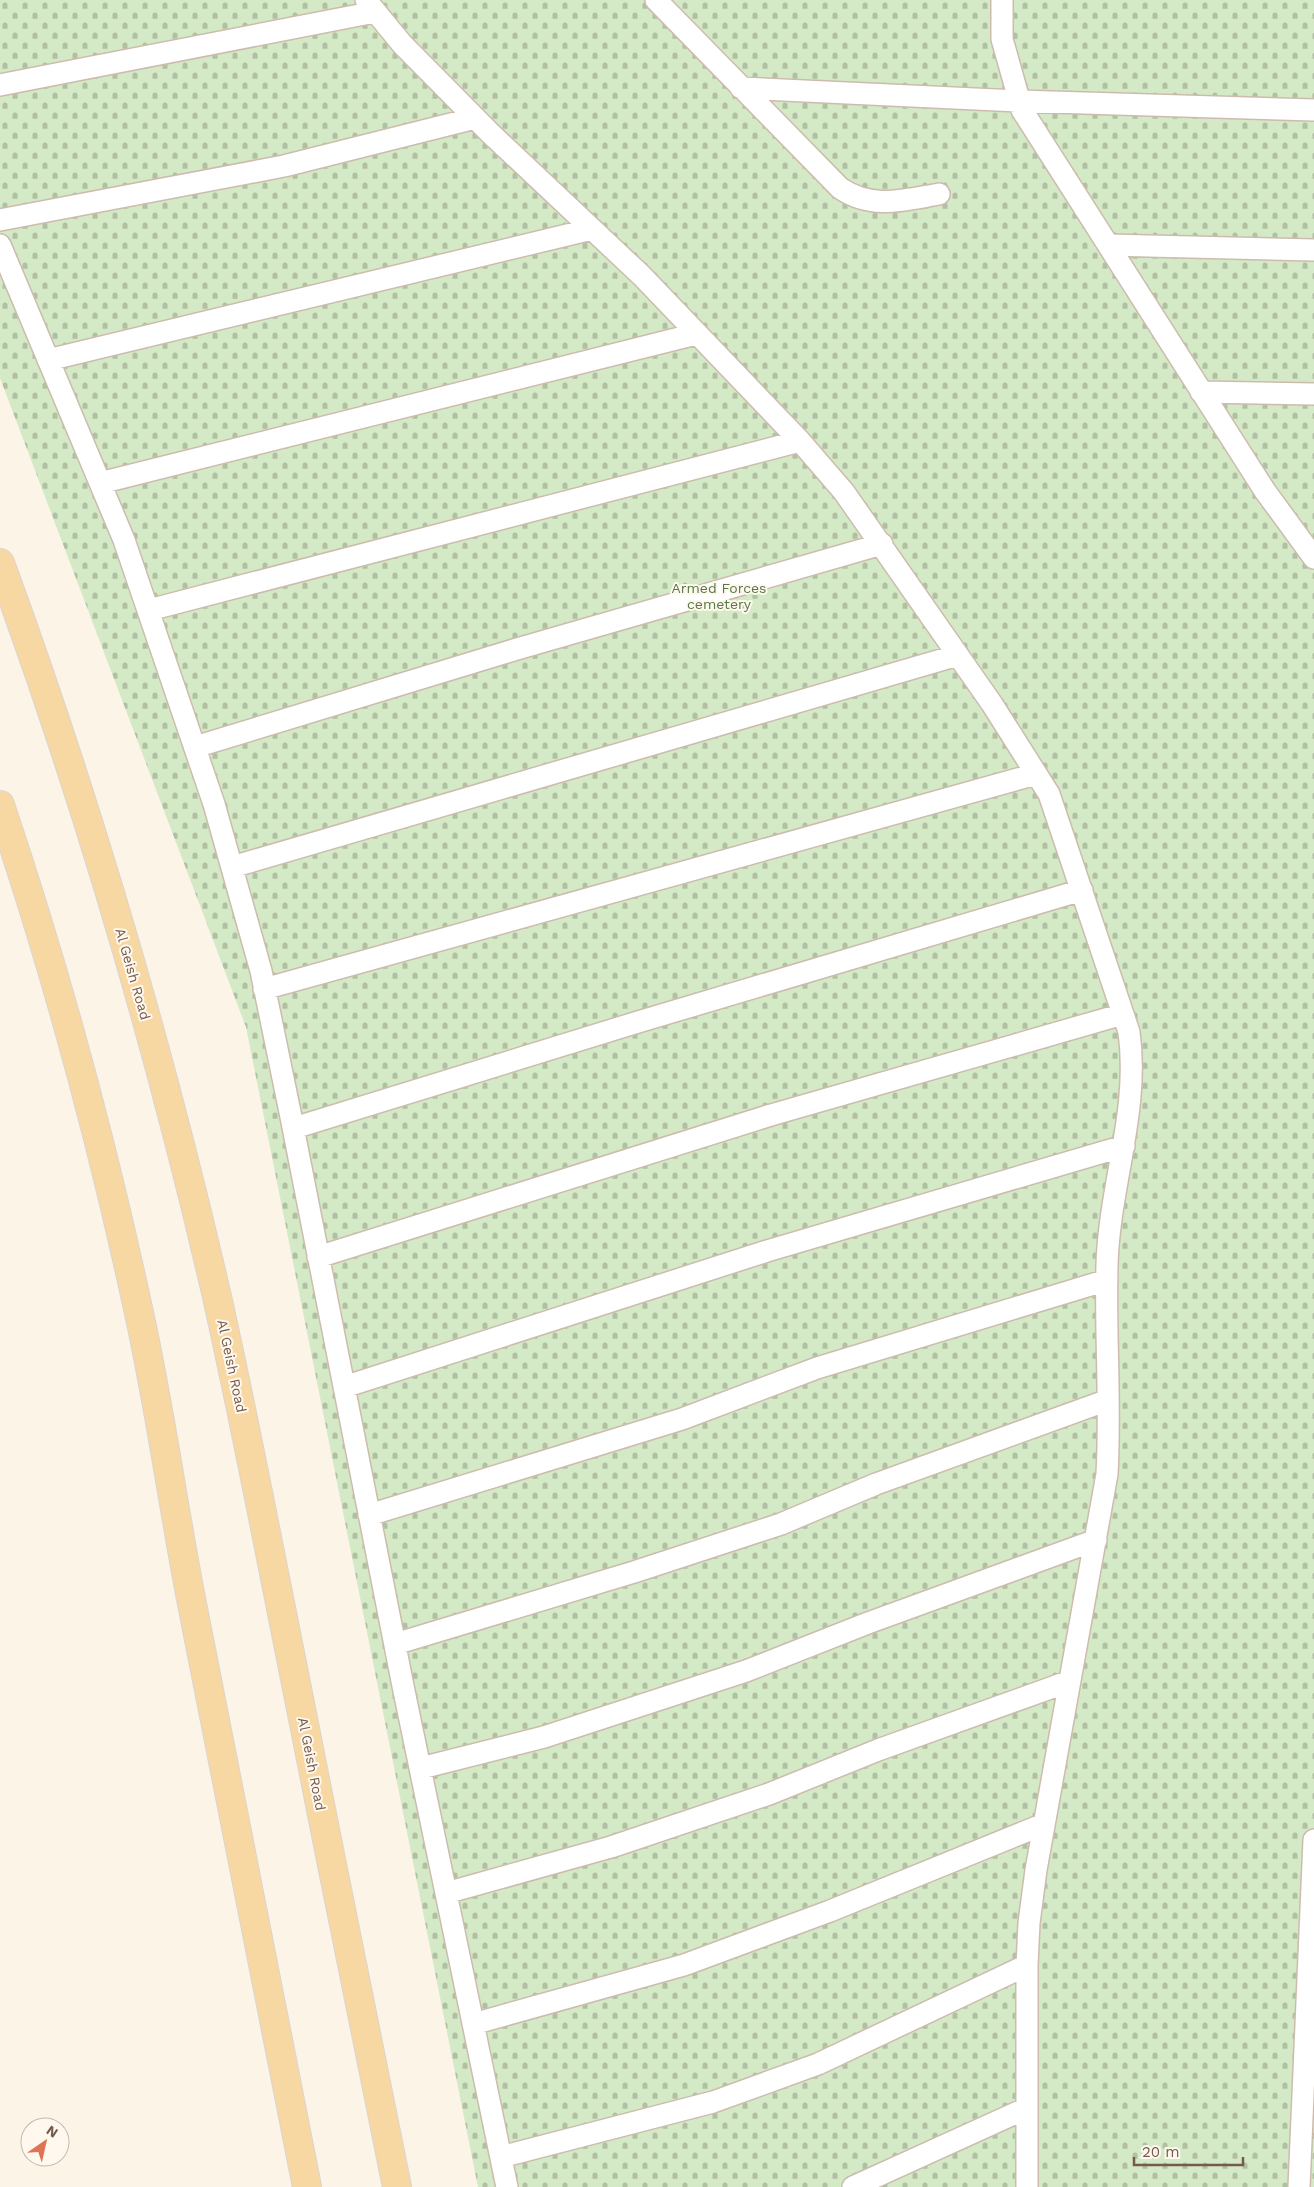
<svg xmlns="http://www.w3.org/2000/svg" width="1314" height="2187" viewBox="0 0 1314 2187" font-family="'Work Sans',sans-serif">
  <defs>
    <pattern id="cemetery-stones" width="16" height="16" patternUnits="userSpaceOnUse" patternTransform="scale(1.25)"><rect width="16" height="16" fill="#d4e9c6"/><path d="M2 7V4a2 2 0 0 1 4 0v3zM10 15v-3a2 2 0 0 1 4 0v3z" fill="#b1c0a3"/></pattern>
  </defs>
  <rect width="100%" height="100%" fill="#fbf4e7"/>
  <!-- cemetery -->
  <path fill="url(#cemetery-stones)" d="M 0,0 L 1314,0 L 1314,2187 L 478,2187 L 246,1027 L 0,378 Z"/>
  <g fill="none" stroke-linecap="round" stroke-linejoin="round">
    <!-- service casing -->
    <g stroke="#cdbcae" stroke-width="24">
      <path id="service" d="M 366,0 L 402,44 L 490,133 L 642,276 L 800,441 L 844,492 L 992,704 L 1049,794 L 1129,1032 C 1140,1110 1109,1187 1107,1265 C 1105,1334 1111,1404 1107,1474 L 1036,1870 L 1029,1923 L 1027,1965 L 1027,2187
        M 656,0 L 840,188 C 872,210 904,200 939,194
        M 1002,0 L 1002,39 L 1022,110 L 1265,491 L 1314,558
        M 0,85 L 375,12
        M 741,88 L 1019,101 L 1314,110
        M 0,220 L 284,166 L 475,118
        M 0,245 L 124,540 L 214,804 L 261,971 L 291,1117 L 403,1686 L 507,2187
        M 1108,245 L 1314,250
        M 48,360 L 592,229
        M 1201,392 L 1314,394
        M 100,483 L 696,334
        M 149,610 L 800,441
        M 195,747 L 517,649 L 882,544
        M 232,867 L 958,655
        M 264,989 L 1036,774
        M 294,1128 L 638,1022 L 1082,890
        M 318,1257 L 771,1115 L 1123,1014
        M 344,1387 L 767,1251 L 1124,1146
        M 369,1515 L 682,1419 L 817,1368 L 1107,1280
        M 395,1644 L 634,1572 L 781,1524 L 876,1484 L 1108,1400
        M 421,1768 L 544,1737 L 746,1671 L 868,1623 L 1096,1540
        M 446,1893 L 611,1847 L 769,1794 L 878,1750 L 1070,1681
        M 473,2024 L 684,1965 L 830,1911 L 1044,1824
        M 501,2157 L 713,2102 L 818,2064 L 1027,1965
        M 853,2187 L 1027,2108
        M 1299,2187 L 1314,1840"/>
    </g>
    <!-- primary casing -->
    <g stroke="#dbd4d1" stroke-width="30">
      <path id="primary" d="M 0,563 C 87,800 158,1043 215,1288 C 240,1398 261,1508 283,1618 C 320,1808 359,1997 397,2187
        M 0,805 C 56,971 102,1141 139,1313 C 161,1413 174,1514 194,1614 C 231,1805 269,1996 307,2187"/>
    </g>
    <!-- service -->
    <use href="#service" stroke="#fff" stroke-width="21"/>
    <!-- primary -->
    <use href="#primary" stroke="#f7d8a3" stroke-width="28"/>
  </g>
  <g text-anchor="middle" stroke-width="4" stroke-linejoin="round" paint-order="stroke">
    <!-- park labels -->
    <g font-size="14" fill="#547945" stroke="#fef8ee">
      <text x="719" y="593">Armed Forces<tspan x="719" dy="16">cemetery</tspan></text>
    </g>
    <!-- street labels -->
    <g font-size="14" fill="#745b4d" stroke="#fef8ee">
      <text transform="translate(133 974) rotate(74)" y="5">Al Geish Road</text>
      <text transform="translate(232 1366) rotate(78)" y="5">Al Geish Road</text>
      <text transform="translate(312 1764) rotate(79)" y="5">Al Geish Road</text>
    </g>
  </g>
  <!-- north arrow -->
  <g transform="translate(45 2142) rotate(34)"><circle r="24" fill="#fef8ee" stroke="#c7b9ae"/>
  <path d="M0-4L9 19L0 12L-9 19Z" fill="#df7353"/>
  <text y="-8" font-size="14" font-weight="bold" text-anchor="middle" fill="#745b4d">N</text>
  </g>
  <!-- scale -->
  <path d="M1134 2157v8h109v-8" fill="none" stroke="#745b4d" stroke-width="2.5"/>
  <text x="1142" y="2157" font-size="15" fill="#745b4d" stroke="#fef8ee" stroke-width="4" paint-order="stroke">20 m</text>
</svg>
